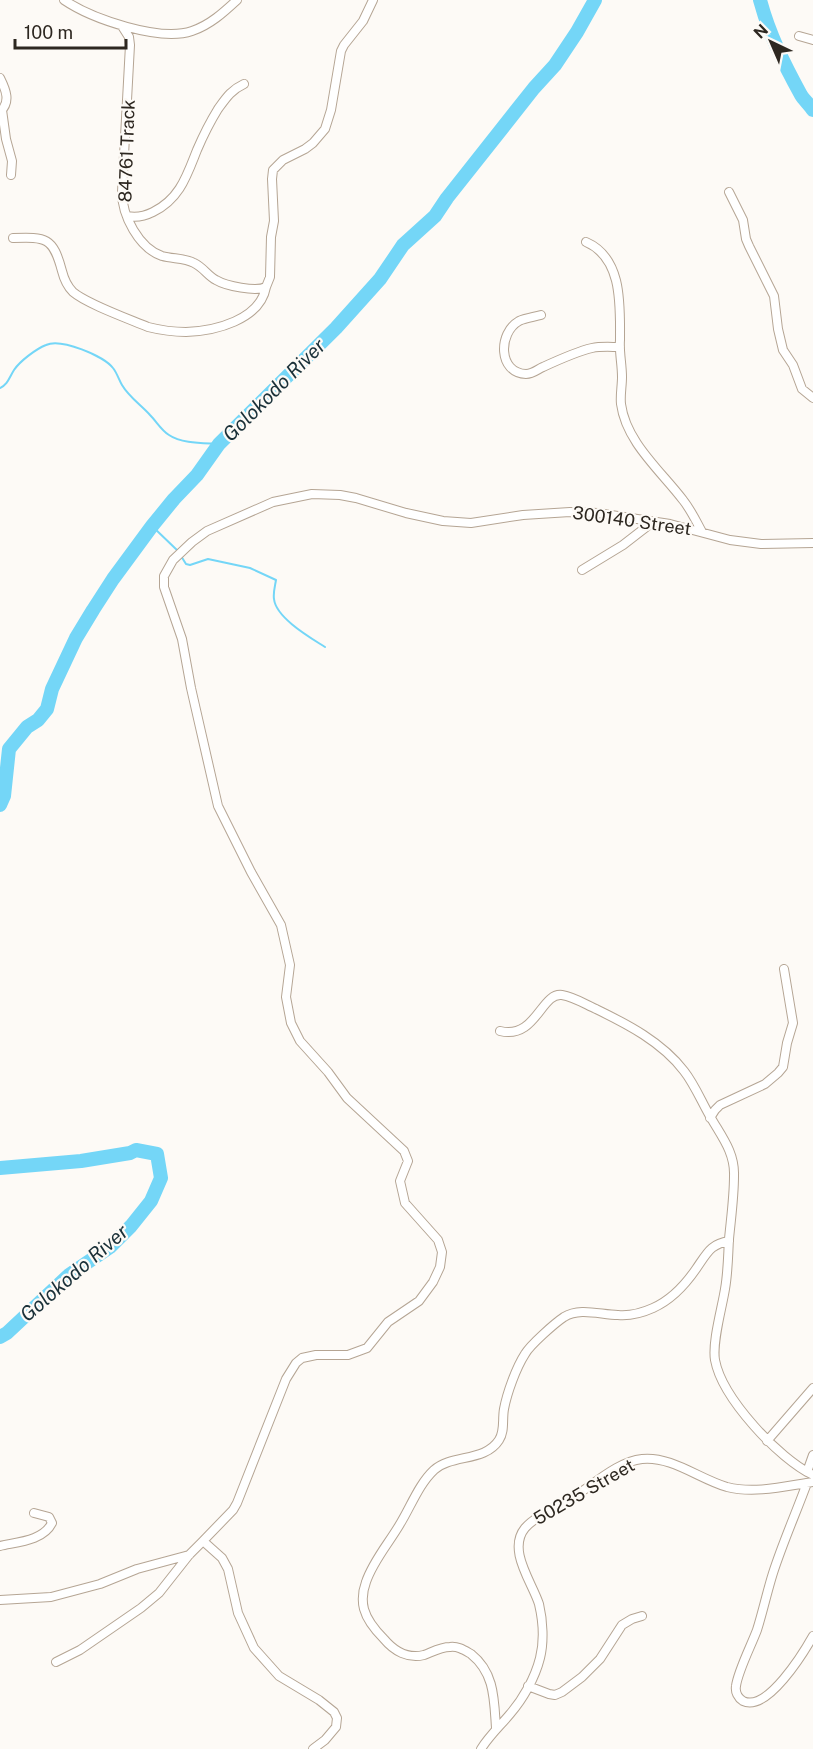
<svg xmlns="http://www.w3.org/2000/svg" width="813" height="1749" viewBox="0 0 813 1749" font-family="'Public Sans',sans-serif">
  <rect width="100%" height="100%" fill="#fdfaf6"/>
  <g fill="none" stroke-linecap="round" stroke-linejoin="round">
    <!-- stream -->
    <path stroke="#74d6f7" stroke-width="2" d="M 0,388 C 8,384 9,378 14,370 C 20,361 36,349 46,345 C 61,338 104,356 113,368 C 117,373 119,380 122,385 C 129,397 141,405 150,415 C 157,422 161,430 169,435 C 182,444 204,443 219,444
      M 152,526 L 179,552
      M 181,556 L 186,564 L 190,565 L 208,559 L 250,568 L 276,580 C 275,586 273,593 274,599 C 276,618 311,638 325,647"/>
    <!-- river -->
    <path stroke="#74d6f7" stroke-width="14" d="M 760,0 C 769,34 784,64 801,95 C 804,100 809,104 813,110
      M 0,805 L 4,796 L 9,749 L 27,727 L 38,720 L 47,709 L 52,689 L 76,638 L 93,610 L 113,579 L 152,526 L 174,499 L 197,475 L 219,444 L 336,328 L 380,279 L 403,245 L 435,216 L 447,198 L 534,88 L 555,65 L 577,32 L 595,0
      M 0,1168 L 81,1161 L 130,1153 L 136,1150 L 157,1154 L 161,1178 L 151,1201 L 131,1226 L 110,1247 L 69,1275 L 7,1333 L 0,1337"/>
    <!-- street casing -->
    <g stroke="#b5a594" stroke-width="10">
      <path id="street" d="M 64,0 C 92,19 160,42 192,31 C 210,25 224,12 237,0
        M 122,26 L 129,37 L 130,45 L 122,192 C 122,216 139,248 162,256 C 173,259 185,258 194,263 C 203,267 208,276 216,280 C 226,286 256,292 266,287 L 270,277 L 271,237 L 274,221 L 272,179 L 273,170 L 283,160 L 305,149 L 313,143 L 325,129 L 331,110 L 341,51 L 344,45 L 363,21 L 373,0
        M 799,36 L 813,40
        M 0,78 C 6,90 11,102 0,112
        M 2,110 L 6,139 L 12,161 L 11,175
        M 729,192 L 743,220 L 746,239 L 749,246 L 774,296 L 778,329 L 783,350 L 793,365 L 802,389 L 813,398
        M 127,216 C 136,218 145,216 153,212 C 180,199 187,175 197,150 C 203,136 210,122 218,109 C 226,98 231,90 244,84
        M 13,238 C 46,237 53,237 62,271 C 64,279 67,286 73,292 C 87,304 129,319 148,327 C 160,330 173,332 186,332 C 215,331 260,320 266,287
        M 586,242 C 623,258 620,306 620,340 C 619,352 622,364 622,377 C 622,386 620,396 621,404 C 626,442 661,471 683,500 C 691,510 696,521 702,532
        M 541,315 C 534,317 525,318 519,321 C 498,333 498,373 526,374 C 533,374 538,369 543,367 C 556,361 579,351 592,348 C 601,346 611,347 620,347
        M 582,570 L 623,545 L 654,521
        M 500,1031 C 536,1040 541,992 562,995 C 574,997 585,1004 596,1009 C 627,1024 662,1042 684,1071 C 695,1085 702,1103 711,1118 C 722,1137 735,1153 734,1176 C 734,1197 731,1218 729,1239 C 728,1256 728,1272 725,1289 C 722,1308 712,1342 715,1360 C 722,1398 779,1459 813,1475
        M 710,1118 L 715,1110 L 720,1105 L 765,1084 L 778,1073 L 783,1067 L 787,1043 L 793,1023 L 784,969
        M 767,1441 L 813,1388
        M 807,1472 L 813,1455
        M 807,1483 C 796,1513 783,1542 773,1573 C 767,1592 763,1611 757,1630 C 751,1646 738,1671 736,1686 C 735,1692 738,1698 743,1701 C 767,1713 804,1652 813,1636
        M 0,1546 C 17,1542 43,1541 52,1523 L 49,1517 L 34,1513
        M 0,1600 L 51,1597 L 100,1584 L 137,1569 L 189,1555
        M 56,1662 L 80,1650 L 141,1608 L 159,1593 L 189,1555 L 203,1541
        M 528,1686 L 549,1694 L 555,1695 L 562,1692 L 582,1677 L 600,1659 L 622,1625 L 632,1619 L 642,1616
        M 496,1728 C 494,1700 495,1673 471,1654 C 464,1650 458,1646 450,1647 C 441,1647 432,1652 424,1655 C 408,1659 394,1651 384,1639 C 376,1631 367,1620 364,1609 C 362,1601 363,1590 366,1582 C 373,1561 389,1543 400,1524 C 411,1506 419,1484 434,1470 C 452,1454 485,1462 499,1440 C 505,1431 502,1420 504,1409 C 507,1393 516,1368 525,1354 C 530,1345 555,1323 564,1317 C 580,1307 601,1315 618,1315 C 630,1316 642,1313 653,1308 C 671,1300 685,1285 696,1269 C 701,1262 706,1253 712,1248 C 717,1244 723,1242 729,1241
        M 313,1749 L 325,1740 L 336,1727 L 337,1718 L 334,1712 L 319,1700 L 279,1676 L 254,1648 L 238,1613 L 228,1569 L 222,1558 L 203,1541 L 233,1510 L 237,1503 L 286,1379 L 296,1363 L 302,1358 L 316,1355 L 348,1355 L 367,1348 L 388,1322 L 419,1301 L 433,1282 L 440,1267 L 442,1252 L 438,1240 L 405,1203 L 400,1181 L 408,1161 L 404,1151 L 347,1098 L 328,1072 L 300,1041 L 291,1023 L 286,997 L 290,965 L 281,925 L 251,872 L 218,806 L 191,688 L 182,639 L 164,587 L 164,576 L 173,560 L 192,542 L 207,531 L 273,502 L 312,494 L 340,495 L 356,498 L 406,513 L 443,521 L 471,523 L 523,515 L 570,512 L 598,513 L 670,524 L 730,540 L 761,544 L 813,543
        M 481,1749 C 489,1736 500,1726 510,1714 C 523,1699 535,1678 540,1658 C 544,1642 543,1621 539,1604 C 532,1582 507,1550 525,1528 C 536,1515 560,1506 575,1496 C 594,1484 619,1461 642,1459 C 672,1456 699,1479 727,1487 C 755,1494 786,1486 813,1482"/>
    </g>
    <!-- street -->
    <use href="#street" stroke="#fff" stroke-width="8"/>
  </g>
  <g text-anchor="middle" stroke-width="4.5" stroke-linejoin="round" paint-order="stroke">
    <!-- street labels -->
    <g font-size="18" fill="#2d2720" stroke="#fdfaf6">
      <text transform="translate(127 151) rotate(-88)" y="6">84761 Track</text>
      <text transform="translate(632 521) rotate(8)" y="6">300140 Street</text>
      <text transform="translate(584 1492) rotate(-30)" y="6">50235 Street</text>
    </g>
    <!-- water labels -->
    <g font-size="20" font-style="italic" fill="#1a3038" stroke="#fdfaf6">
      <text transform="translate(274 390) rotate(-45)" y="7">Golokodo River</text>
      <text transform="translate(74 1273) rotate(-41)" y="7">Golokodo River</text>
    </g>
  </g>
  <!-- north arrow -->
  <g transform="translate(771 42) rotate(316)" stroke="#fdfaf6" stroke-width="4.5" paint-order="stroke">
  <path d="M0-4.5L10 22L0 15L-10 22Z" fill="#2d2720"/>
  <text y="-9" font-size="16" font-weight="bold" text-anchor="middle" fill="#2d2720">N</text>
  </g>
  <!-- scale -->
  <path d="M15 39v9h111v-9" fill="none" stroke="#2d2720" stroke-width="3"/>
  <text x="24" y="39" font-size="18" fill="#2d2720" stroke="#fdfaf6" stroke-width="4.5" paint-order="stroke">100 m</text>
</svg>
